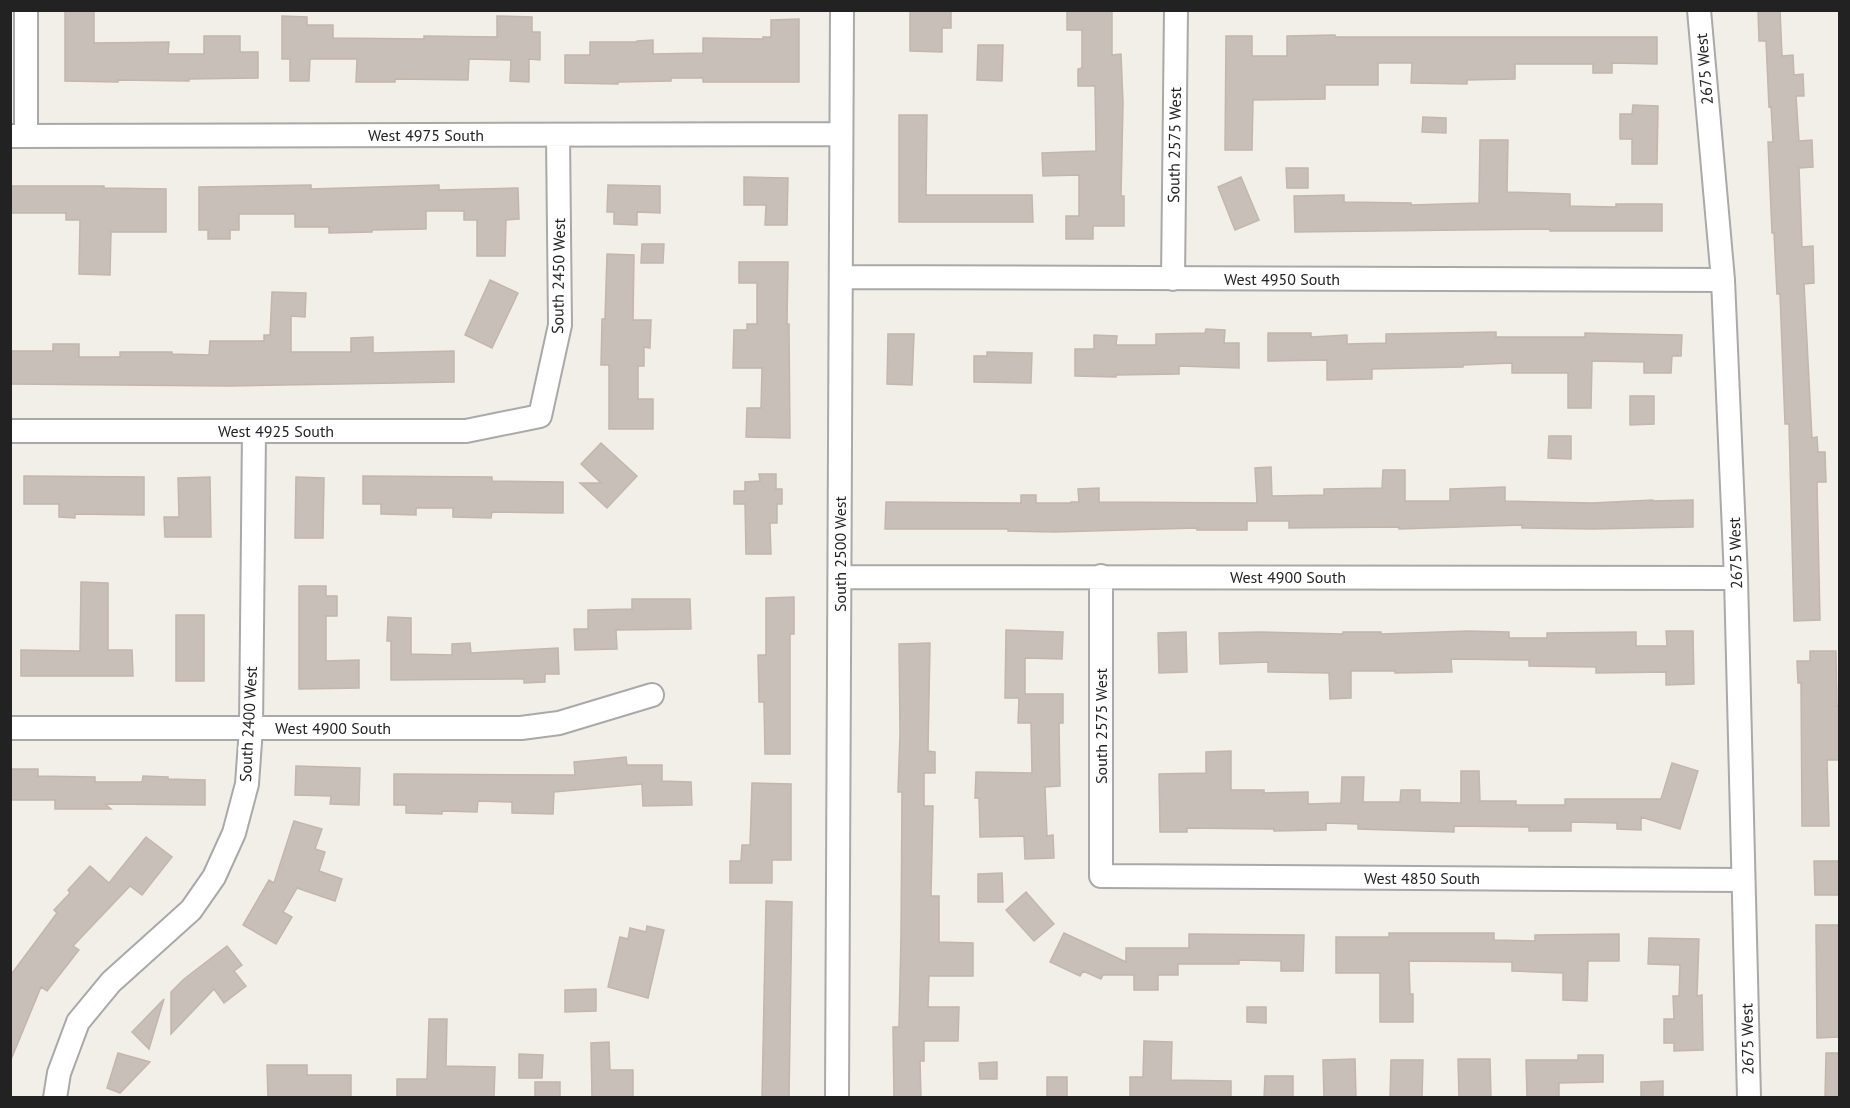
<svg xmlns="http://www.w3.org/2000/svg" width="1850" height="1108" viewBox="0 0 1850 1108" font-family="'PT Sans',sans-serif">
  <rect width="100%" height="100%" fill="#f2efe9"/>
  <!-- building -->
  <path fill="#c7bfb8" stroke="#c4b6ab" stroke-width="1.5" d="M 65,10 L 94,10 L 94,43 L 169,42 L 168,54 L 204,54 L 204,36 L 240,36 L 240,52 L 258,52 L 258,78 L 189,79 L 189,81 L 118,80 L 118,82 L 65,81 Z
    M 910,10 L 951,10 L 951,28 L 942,28 L 942,52 L 910,51 Z
    M 1067,10 L 1112,10 L 1112,55 L 1121,54 L 1123,103 L 1121,196 L 1124,196 L 1124,226 L 1093,226 L 1093,239 L 1066,239 L 1066,216 L 1079,216 L 1079,175 L 1043,176 L 1042,153 L 1096,151 L 1095,86 L 1078,86 L 1078,69 L 1082,68 L 1082,30 L 1067,30 Z
    M 1758,10 L 1780,10 L 1782,56 L 1793,55 L 1794,75 L 1803,74 L 1804,96 L 1796,96 L 1799,141 L 1812,140 L 1813,167 L 1799,168 L 1802,247 L 1813,246 L 1814,283 L 1804,284 L 1812,438 L 1817,437 L 1818,452 L 1825,452 L 1826,482 L 1817,482 L 1820,620 L 1794,621 L 1789,424 L 1785,424 L 1780,294 L 1777,294 L 1774,233 L 1772,233 L 1768,142 L 1773,142 L 1771,106 L 1769,107 L 1766,41 L 1759,41 Z
    M 282,16 L 307,17 L 307,25 L 333,25 L 333,38 L 424,39 L 424,36 L 497,37 L 497,16 L 532,17 L 532,32 L 540,32 L 540,60 L 529,59 L 529,82 L 510,81 L 511,60 L 469,59 L 468,80 L 395,79 L 395,82 L 356,82 L 357,59 L 310,59 L 309,81 L 290,81 L 290,59 L 282,59 Z
    M 799,19 L 799,82 L 703,82 L 703,78 L 671,78 L 671,81 L 618,82 L 618,84 L 565,83 L 565,55 L 590,55 L 590,42 L 637,42 L 637,41 L 653,40 L 653,54 L 703,53 L 703,38 L 763,39 L 763,37 L 771,37 L 771,20 Z
    M 1335,35 L 1336,37 L 1657,37 L 1657,64 L 1612,63 L 1612,73 L 1593,73 L 1593,64 L 1515,64 L 1515,79 L 1467,80 L 1467,84 L 1411,83 L 1412,63 L 1378,63 L 1378,85 L 1325,85 L 1325,99 L 1253,100 L 1252,150 L 1225,150 L 1226,36 L 1252,36 L 1252,56 L 1287,56 L 1287,36 Z
    M 978,45 L 1003,45 L 1002,81 L 977,80 Z
    M 1633,105 L 1658,106 L 1657,164 L 1632,164 L 1632,139 L 1620,139 L 1620,114 L 1632,114 Z
    M 899,115 L 927,115 L 926,195 L 1032,195 L 1033,222 L 899,222 Z
    M 1423,117 L 1446,118 L 1446,133 L 1422,132 Z
    M 1480,140 L 1508,140 L 1507,192 L 1570,194 L 1570,206 L 1616,207 L 1616,204 L 1662,204 L 1662,231 L 1550,231 L 1550,229 L 1295,232 L 1294,196 L 1344,195 L 1344,202 L 1411,203 L 1411,205 L 1479,203 Z
    M 1286,168 L 1308,168 L 1308,188 L 1287,188 Z
    M 744,177 L 788,178 L 787,225 L 765,225 L 766,205 L 744,205 Z
    M 1241,177 L 1259,220 L 1235,230 L 1218,187 Z
    M 311,185 L 311,189 L 439,185 L 439,190 L 518,188 L 519,219 L 506,220 L 505,256 L 477,256 L 477,220 L 464,220 L 464,211 L 426,211 L 426,229 L 372,230 L 372,232 L 329,233 L 329,227 L 295,227 L 295,214 L 239,214 L 239,230 L 230,230 L 230,239 L 208,239 L 208,230 L 199,230 L 199,187 Z
    M 608,185 L 660,186 L 660,213 L 637,212 L 637,225 L 614,224 L 614,212 L 607,212 Z
    M 10,186 L 104,186 L 104,188 L 166,189 L 166,232 L 111,232 L 110,275 L 79,274 L 80,220 L 66,220 L 66,213 L 10,213 Z
    M 642,244 L 664,244 L 663,263 L 641,263 Z
    M 607,254 L 634,255 L 633,320 L 651,320 L 650,348 L 644,347 L 644,366 L 638,366 L 638,399 L 653,399 L 653,429 L 609,429 L 609,365 L 601,365 L 602,319 L 605,319 Z
    M 739,262 L 788,262 L 787,324 L 789,324 L 790,438 L 746,437 L 747,408 L 761,408 L 762,368 L 733,368 L 734,330 L 747,330 L 747,324 L 757,324 L 757,283 L 739,283 Z
    M 490,280 L 518,293 L 492,348 L 465,335 Z
    M 272,292 L 306,293 L 305,317 L 291,316 L 291,352 L 351,352 L 351,338 L 373,337 L 373,353 L 454,351 L 454,382 L 229,386 L 10,384 L 10,351 L 53,351 L 53,344 L 79,344 L 79,357 L 120,357 L 120,352 L 172,352 L 172,354 L 209,355 L 210,341 L 264,341 L 264,335 L 270,335 Z
    M 1206,329 L 1225,330 L 1224,343 L 1239,343 L 1239,368 L 1179,366 L 1179,374 L 1116,375 L 1116,377 L 1075,376 L 1075,349 L 1094,349 L 1094,335 L 1117,336 L 1116,345 L 1156,345 L 1156,334 L 1205,333 Z
    M 1496,332 L 1496,337 L 1585,337 L 1585,333 L 1682,335 L 1681,356 L 1672,356 L 1671,373 L 1644,373 L 1644,362 L 1592,361 L 1591,408 L 1568,408 L 1568,373 L 1512,373 L 1512,363 L 1463,365 L 1463,367 L 1372,369 L 1372,379 L 1327,380 L 1327,360 L 1268,361 L 1268,333 L 1311,333 L 1311,337 L 1347,335 L 1347,344 L 1386,343 L 1386,334 Z
    M 888,334 L 914,334 L 912,385 L 887,384 Z
    M 987,352 L 1032,353 L 1031,383 L 974,382 L 974,356 L 987,356 Z
    M 1630,396 L 1654,396 L 1654,424 L 1630,425 Z
    M 1549,436 L 1571,436 L 1571,459 L 1548,458 Z
    M 601,443 L 637,476 L 607,508 L 580,483 L 601,483 L 581,464 Z
    M 1271,467 L 1272,496 L 1324,495 L 1324,489 L 1382,488 L 1383,470 L 1405,470 L 1405,501 L 1450,501 L 1450,489 L 1505,487 L 1505,501 L 1592,503 L 1652,500 L 1651,501 L 1693,500 L 1693,527 L 1592,529 L 1522,528 L 1522,525 L 1399,529 L 1399,527 L 1289,528 L 1289,521 L 1247,521 L 1247,530 L 1197,530 L 1197,528 L 1055,532 L 1008,531 L 1008,529 L 885,529 L 886,502 L 1021,503 L 1021,495 L 1036,495 L 1036,503 L 1071,503 L 1071,502 L 1079,502 L 1078,489 L 1099,488 L 1099,502 L 1257,503 L 1255,468 Z
    M 759,474 L 776,474 L 776,489 L 782,489 L 782,504 L 777,504 L 777,523 L 770,523 L 771,554 L 746,554 L 745,504 L 734,504 L 734,491 L 745,491 L 745,482 L 760,481 Z
    M 24,476 L 144,477 L 144,515 L 75,514 L 75,518 L 59,517 L 59,504 L 24,504 Z
    M 363,476 L 492,477 L 492,481 L 563,482 L 563,513 L 492,512 L 491,518 L 453,517 L 453,508 L 416,508 L 416,515 L 381,514 L 381,504 L 363,504 Z
    M 210,477 L 211,537 L 165,537 L 164,517 L 179,517 L 178,478 Z
    M 296,477 L 324,478 L 323,538 L 295,538 Z
    M 81,582 L 108,583 L 108,650 L 132,650 L 133,676 L 21,676 L 21,650 L 80,651 Z
    M 299,586 L 326,586 L 326,596 L 337,596 L 337,616 L 326,616 L 326,661 L 359,660 L 359,688 L 299,689 Z
    M 794,597 L 794,634 L 790,634 L 790,754 L 765,754 L 764,702 L 759,702 L 758,655 L 766,655 L 766,598 Z
    M 632,599 L 690,599 L 691,629 L 616,630 L 617,649 L 575,650 L 574,629 L 588,629 L 588,610 L 632,609 Z
    M 176,615 L 204,615 L 204,681 L 176,681 Z
    M 388,617 L 411,618 L 411,654 L 452,655 L 452,644 L 470,643 L 471,653 L 558,648 L 559,674 L 545,674 L 545,682 L 524,683 L 524,679 L 391,680 L 391,641 L 387,641 Z
    M 1006,630 L 1063,632 L 1062,659 L 1025,658 L 1025,694 L 1063,694 L 1063,723 L 1059,723 L 1060,786 L 1045,787 L 1047,836 L 1053,835 L 1054,858 L 1025,859 L 1024,836 L 980,837 L 979,798 L 975,798 L 976,772 L 1032,773 L 1031,723 L 1018,723 L 1019,698 L 1005,698 Z
    M 1468,631 L 1509,632 L 1509,638 L 1547,638 L 1547,633 L 1636,632 L 1636,646 L 1667,646 L 1666,631 L 1693,631 L 1694,684 L 1666,685 L 1666,672 L 1596,673 L 1596,667 L 1529,666 L 1529,660 L 1451,659 L 1452,672 L 1395,673 L 1395,671 L 1351,671 L 1351,698 L 1330,699 L 1329,673 L 1268,672 L 1268,662 L 1220,664 L 1219,633 L 1259,632 L 1343,634 L 1343,632 L 1381,632 L 1381,634 Z
    M 1186,632 L 1187,672 L 1159,673 L 1158,633 Z
    M 930,643 L 928,751 L 935,752 L 935,773 L 924,773 L 924,806 L 933,806 L 931,896 L 939,896 L 939,942 L 973,943 L 973,976 L 929,976 L 928,1007 L 959,1007 L 958,1041 L 924,1041 L 924,1061 L 920,1061 L 921,1098 L 894,1098 L 893,1027 L 899,1027 L 901,936 L 902,792 L 898,792 L 900,733 L 899,644 Z
    M 1810,651 L 1836,651 L 1837,706 L 1839,706 L 1839,760 L 1827,760 L 1829,826 L 1802,826 L 1801,683 L 1798,683 L 1797,661 L 1810,661 Z
    M 1231,751 L 1231,790 L 1264,790 L 1264,793 L 1308,792 L 1308,804 L 1341,803 L 1342,777 L 1364,777 L 1363,802 L 1400,802 L 1401,790 L 1420,790 L 1420,802 L 1461,803 L 1461,771 L 1479,771 L 1480,801 L 1516,801 L 1516,805 L 1565,805 L 1565,799 L 1661,799 L 1672,763 L 1698,771 L 1680,829 L 1641,817 L 1641,830 L 1617,829 L 1617,823 L 1571,822 L 1571,831 L 1529,831 L 1529,827 L 1454,826 L 1454,832 L 1358,829 L 1358,824 L 1326,823 L 1326,830 L 1274,831 L 1274,829 L 1187,828 L 1187,832 L 1160,832 L 1159,774 L 1206,773 L 1206,752 Z
    M 626,757 L 627,765 L 662,765 L 662,781 L 691,782 L 692,805 L 643,806 L 642,784 L 554,792 L 553,814 L 512,813 L 512,802 L 478,801 L 477,812 L 442,811 L 442,814 L 406,813 L 406,805 L 394,805 L 394,774 L 575,775 L 574,762 Z
    M 296,766 L 360,768 L 359,805 L 330,804 L 331,796 L 295,795 Z
    M 10,769 L 38,769 L 38,776 L 95,777 L 95,782 L 142,782 L 143,776 L 168,777 L 168,779 L 205,780 L 205,805 L 105,804 L 111,809 L 55,809 L 55,800 L 10,800 Z
    M 752,783 L 791,784 L 791,860 L 772,860 L 772,883 L 730,883 L 730,861 L 741,861 L 742,845 L 750,845 Z
    M 294,821 L 322,829 L 315,849 L 325,852 L 319,871 L 342,879 L 335,901 L 297,888 L 283,912 L 292,917 L 276,944 L 243,925 L 269,880 L 274,883 Z
    M 146,837 L 172,857 L 142,895 L 130,886 L 73,946 L 79,950 L 47,991 L 41,987 L 10,1062 L 10,976 L 57,913 L 54,910 L 70,893 L 68,890 L 90,866 L 109,883 Z
    M 1814,861 L 1839,861 L 1839,895 L 1815,895 Z
    M 1002,873 L 1003,902 L 978,902 L 978,874 Z
    M 1026,892 L 1054,924 L 1034,941 L 1006,910 Z
    M 766,901 L 792,902 L 789,1098 L 762,1098 Z
    M 1816,925 L 1839,925 L 1839,1037 L 1817,1038 Z
    M 647,926 L 664,930 L 648,998 L 608,987 L 620,937 L 628,939 L 630,928 L 646,932 Z
    M 1064,933 L 1126,962 L 1126,948 L 1189,948 L 1189,934 L 1304,935 L 1303,971 L 1281,971 L 1281,961 L 1239,960 L 1239,964 L 1178,964 L 1178,975 L 1158,975 L 1158,990 L 1134,990 L 1134,975 L 1103,975 L 1101,979 L 1083,971 L 1080,976 L 1050,962 Z
    M 1389,933 L 1494,933 L 1494,940 L 1535,941 L 1535,935 L 1619,934 L 1619,961 L 1588,961 L 1587,1001 L 1563,1000 L 1563,973 L 1512,971 L 1512,962 L 1409,961 L 1410,994 L 1413,994 L 1413,1022 L 1380,1022 L 1380,973 L 1336,973 L 1336,937 L 1389,937 Z
    M 1649,938 L 1699,939 L 1697,996 L 1702,995 L 1703,1050 L 1674,1051 L 1674,1043 L 1664,1043 L 1664,1019 L 1674,1019 L 1673,996 L 1679,996 L 1680,965 L 1648,964 Z
    M 227,946 L 242,965 L 234,971 L 246,986 L 224,1003 L 214,989 L 171,1034 L 171,992 L 184,979 Z
    M 596,989 L 596,1011 L 565,1012 L 565,990 Z
    M 164,999 L 149,1049 L 132,1032 Z
    M 1247,1007 L 1266,1007 L 1266,1023 L 1247,1022 Z
    M 429,1019 L 447,1019 L 446,1066 L 495,1067 L 494,1098 L 397,1098 L 397,1079 L 427,1079 Z
    M 1144,1041 L 1172,1042 L 1171,1080 L 1231,1081 L 1231,1098 L 1130,1098 L 1130,1077 L 1143,1077 Z
    M 609,1042 L 610,1070 L 633,1070 L 633,1098 L 592,1098 L 591,1043 Z
    M 118,1053 L 150,1062 L 120,1093 L 107,1088 Z
    M 1826,1053 L 1839,1053 L 1839,1098 L 1825,1098 Z
    M 519,1054 L 543,1055 L 542,1078 L 519,1078 Z
    M 1578,1055 L 1603,1055 L 1603,1082 L 1559,1083 L 1559,1098 L 1527,1098 L 1526,1060 L 1578,1060 Z
    M 1355,1059 L 1356,1098 L 1324,1098 L 1323,1060 Z
    M 1458,1059 L 1490,1059 L 1491,1098 L 1459,1098 Z
    M 1391,1060 L 1423,1060 L 1422,1098 L 1390,1098 Z
    M 997,1062 L 997,1079 L 980,1079 L 979,1063 Z
    M 267,1065 L 307,1065 L 307,1075 L 351,1075 L 351,1098 L 268,1098 Z
    M 1265,1076 L 1293,1076 L 1293,1098 L 1264,1098 Z
    M 1047,1077 L 1067,1077 L 1067,1098 L 1047,1098 Z
    M 1663,1081 L 1663,1098 L 1641,1098 L 1641,1082 Z
    M 535,1082 L 560,1082 L 560,1098 L 535,1098 Z"/>
  <g fill="none" stroke-linecap="round" stroke-linejoin="round">
    <!-- minor casing -->
    <g stroke="#a9a9a9" stroke-width="26">
      <path id="minor" d="M 26,10 L 26,136
        M 1699,10 L 1723,280 L 1736,578 L 1749,1098
        M 10,136 L 841,134
        M 841,277 L 1723,280
        M 1173,279 L 1176,10
        M 10,431 L 466,431 L 540,416 L 560,325 L 558,135
        M 1101,576 L 1101,876 L 1743,880
        M 840,577 L 1736,578
        M 10,728 L 521,728 L 559,723 L 652,695
        M 55,1098 L 59,1073 L 78,1022 L 111,982 L 191,910 L 214,877 L 234,833 L 247,784 L 251,728 L 254,431
        M 837,1098 L 842,10"/>
    </g>
    <!-- minor -->
    <use href="#minor" stroke="#fff" stroke-width="22"/>
  </g>
  <g text-anchor="middle" stroke-width="6" stroke-linejoin="round" paint-order="stroke">
    <!-- street labels -->
    <g font-size="16" fill="#222" stroke="#fff">
      <text transform="translate(1704 69) rotate(-95)" y="6">2675 West</text>
      <text x="426" y="141">West 4975 South</text>
      <text transform="translate(1174 145) rotate(-89)" y="6">South 2575 West</text>
      <text transform="translate(558 276) rotate(-89)" y="6">South 2450 West</text>
      <text x="1282" y="285">West 4950 South</text>
      <text x="276" y="437">West 4925 South</text>
      <text transform="translate(1735 553) rotate(-92)" y="6">2675 West</text>
      <text transform="translate(840 554) rotate(-90)" y="6">South 2500 West</text>
      <text x="1288" y="583">West 4900 South</text>
      <text transform="translate(248 724) rotate(-87)" y="6">South 2400 West</text>
      <text transform="translate(1101 726) rotate(-90)" y="6">South 2575 West</text>
      <text x="333" y="734">West 4900 South</text>
      <text x="1422" y="884">West 4850 South</text>
      <text transform="translate(1747 1039) rotate(-91)" y="6">2675 West</text>
    </g>
  </g>
  <!-- border -->
  <rect width="1850" height="1108" fill="none" stroke="#222222" stroke-width="24"/>
</svg>
